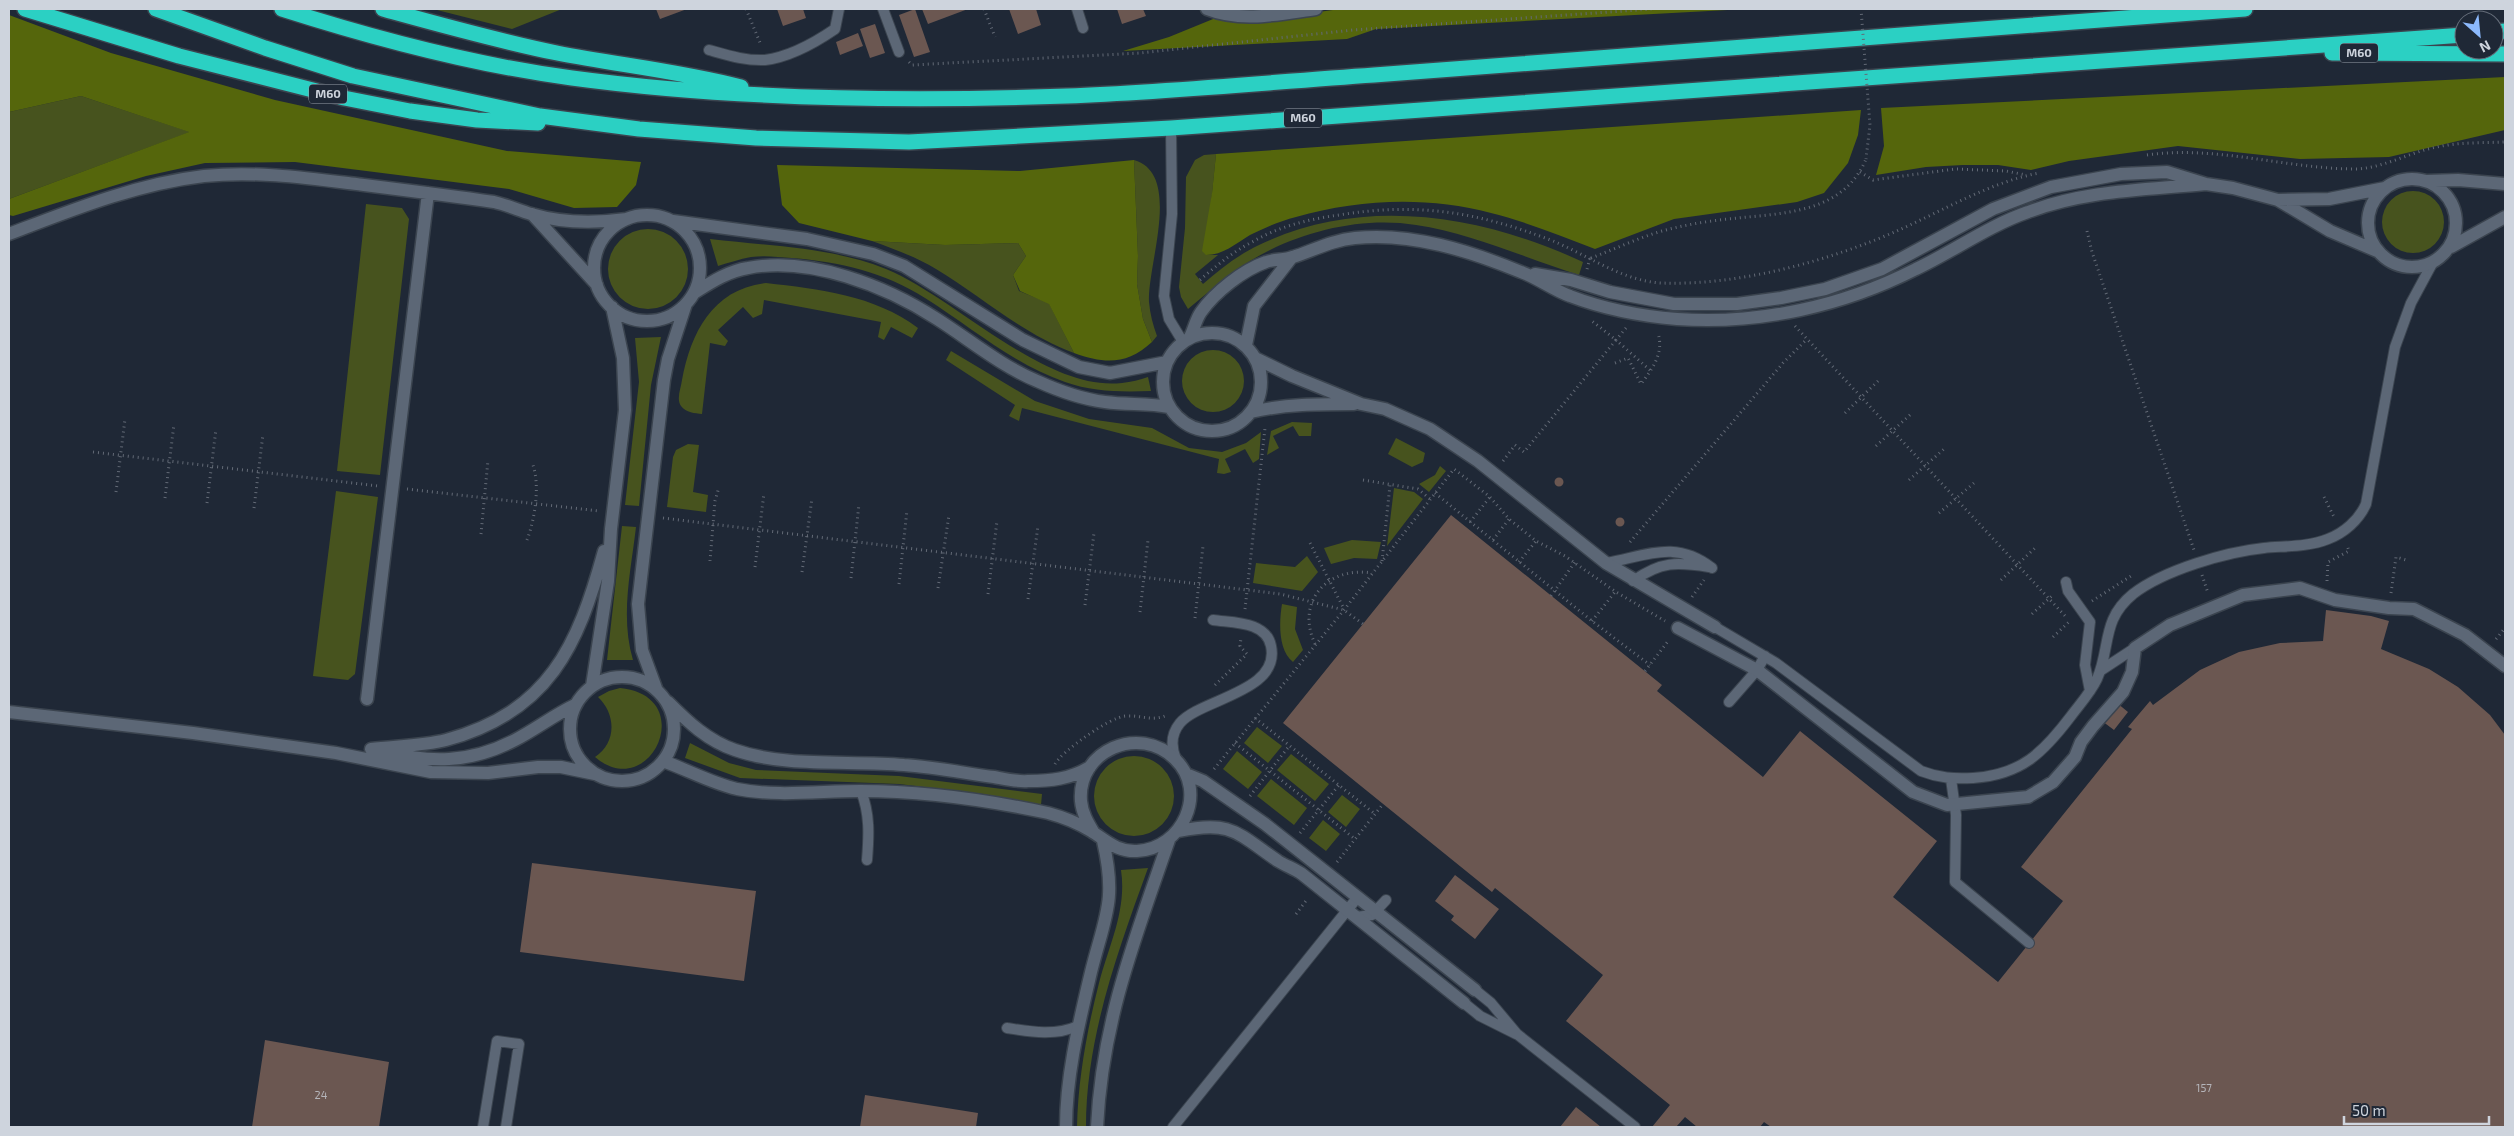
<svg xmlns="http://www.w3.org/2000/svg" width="2514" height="1136" viewBox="0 0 2514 1136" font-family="'Exo 2',sans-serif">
  <rect width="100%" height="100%" fill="#1f2836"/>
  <!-- green -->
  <path fill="#47531e" d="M 433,9 L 562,9 L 512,29 Z
    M 81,96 L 190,132 L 9,199 L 9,112 Z
    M 1216,154 L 1206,255 L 1218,255 L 1195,274 L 1203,284 C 1220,269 1238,255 1259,245 C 1363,195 1482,215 1583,262 L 1579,275 C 1525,258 1471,233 1416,225 C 1354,215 1282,236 1232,273 C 1217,284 1203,297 1188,309 L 1181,297 L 1179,287 L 1185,228 L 1186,177 L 1195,160 L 1204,155 Z
    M 1134,160 C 1183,174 1147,265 1149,302 C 1150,314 1153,325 1157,336 L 1152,342 L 1143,319 L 1137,284 L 1138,256 Z
    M2382 222a31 31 0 1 1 62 0a31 31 0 1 1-62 0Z
    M 366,204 L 402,208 L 409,219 L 380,475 L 337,471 Z
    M608 269a40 40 0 1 1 80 0a40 40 0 1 1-80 0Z
    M 710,239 C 768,246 832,247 886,269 C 956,298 1045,392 1122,383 C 1131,382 1140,380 1148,377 L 1151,391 C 1121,392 1093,392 1065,382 C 1013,364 971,327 925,298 C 884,272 840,262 792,258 C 778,257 765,255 751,257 C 740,259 728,263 718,266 Z
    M 872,241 L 945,245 L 1018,243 L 1026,256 L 1013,275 L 1019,291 L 1049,303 L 1074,353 C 1023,334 982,297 936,269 C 916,257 894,249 872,241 Z
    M 766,283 C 819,289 874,295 918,328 L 912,338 L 891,327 L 884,340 L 878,337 L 881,322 L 764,300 L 762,314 L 753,318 L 743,307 L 718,330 L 728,341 L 725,346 L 710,343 L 702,414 C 695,413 686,413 681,406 C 676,399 681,388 682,380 C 691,332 713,289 766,283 Z
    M 661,337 L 651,385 L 639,506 L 625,505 L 639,382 L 635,338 Z
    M1182 381a31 31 0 1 1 62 0a31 31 0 1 1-62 0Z
    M 951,351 L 1035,401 L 1089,419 L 1152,428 L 1189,448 L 1222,452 L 1246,443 L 1261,432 L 1259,459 L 1253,463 L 1245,449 L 1225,459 L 1231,472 L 1224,474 L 1217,473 L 1219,459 L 1022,408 L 1019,421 L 1009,416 L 1015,405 L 946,360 Z
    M 1292,422 L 1312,423 L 1311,436 L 1299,436 L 1293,426 L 1273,436 L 1279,448 L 1267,455 L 1271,431 Z
    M 1396,438 L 1425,453 L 1423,462 L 1412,467 L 1388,454 Z
    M 688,444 L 699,445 L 693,492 L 708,495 L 706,512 L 667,507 L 673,457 L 676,450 Z
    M 1440,466 L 1446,471 L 1429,492 L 1419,484 L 1435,475 Z
    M 1394,488 L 1414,492 L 1423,499 L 1387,546 Z
    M 336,491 L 378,497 L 355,674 L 348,680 L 313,676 Z
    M 622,526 L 636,527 C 631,571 620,616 633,660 L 607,660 Z
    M 1352,540 L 1381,542 L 1377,559 L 1354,558 L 1331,564 L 1324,548 Z
    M 1307,556 L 1318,572 L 1302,591 L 1253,583 L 1256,563 L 1295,567 Z
    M 1282,604 L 1297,607 L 1295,629 L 1303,650 L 1293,662 C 1278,650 1279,622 1282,604 Z
    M 620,688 C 700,696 650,804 595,757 C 617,742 616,714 598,697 L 609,691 Z
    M 1257,727 L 1282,746 L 1268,763 L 1244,743 Z
    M 690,743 L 729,763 L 756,770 L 899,776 L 1042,794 L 1041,805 L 983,794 L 899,784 L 740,778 L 685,758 Z
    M 1237,751 L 1262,772 L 1248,789 L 1223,769 Z
    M 1291,754 L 1329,784 L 1315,801 L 1277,770 Z
    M1094 796a40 40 0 1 1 80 0a40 40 0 1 1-80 0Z
    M 1271,779 L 1307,808 L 1294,825 L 1257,796 Z
    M 1342,795 L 1360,809 L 1346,827 L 1328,812 Z
    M 1323,820 L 1340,834 L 1326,851 L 1309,838 Z
    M 1148,868 C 1118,951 1086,1037 1086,1127 L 1077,1127 C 1078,1079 1087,1030 1099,983 C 1109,945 1127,910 1121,870 Z"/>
  <!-- forest -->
  <path fill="#55660c" d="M 1340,9 L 1746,9 L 1376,29 L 1347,39 L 1123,51 L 1169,37 L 1218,17 L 1260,20 Z
    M 9,15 L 111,53 L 275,100 L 507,151 L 641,162 L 636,185 L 617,207 L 574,208 L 509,189 L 295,162 L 205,163 L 146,176 L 13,216 L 9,215 L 9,199 L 189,132 L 81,96 L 9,112 Z
    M 2505,77 L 2505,130 L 2389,157 L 2300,159 L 2178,146 L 2069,161 L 2031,170 L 1998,165 L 1963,165 L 1926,167 L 1876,175 L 1884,146 L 1881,108 Z
    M 1861,110 L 1858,135 L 1848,163 L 1824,193 L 1797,202 L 1674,219 L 1595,249 C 1561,236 1527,222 1491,213 C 1427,196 1359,199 1296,217 C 1280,221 1264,228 1250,235 C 1235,244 1223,255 1206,255 L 1202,251 L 1212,193 L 1216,154 Z
    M 1134,160 L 1138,256 L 1137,284 L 1143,319 L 1152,342 C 1127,365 1105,364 1074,353 L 1049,304 L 1020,291 L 1013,275 L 1026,256 L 1018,243 L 945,245 L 872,241 L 799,223 L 782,205 L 777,165 L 1020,171 Z"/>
  <!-- building -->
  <path fill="#6b5751" d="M 656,9 L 687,9 L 660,19 Z
    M 777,9 L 803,9 L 806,18 L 783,26 Z
    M 915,9 L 930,52 L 914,57 L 899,15 Z
    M 922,9 L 968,9 L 928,24 Z
    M 1009,9 L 1036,9 L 1041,25 L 1018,34 Z
    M 1117,9 L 1143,9 L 1146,16 L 1122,24 Z
    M 875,24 L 885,53 L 870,58 L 860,29 Z
    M 858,33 L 863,46 L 840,55 L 836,42 Z
    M1554.5 482a4.5 4.5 0 1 1 9 0a4.5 4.5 0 1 1-9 0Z
    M 1451,515 L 1662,685 L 1657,691 L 1763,777 L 1800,731 L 1937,841 L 1893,897 L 1998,982 L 2063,901 L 2021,867 L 2132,729 L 2128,727 L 2150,701 L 2153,705 L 2200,670 L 2239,652 L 2280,643 L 2323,641 L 2326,610 L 2371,616 L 2389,621 L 2381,649 L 2429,669 L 2458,687 L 2490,715 L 2505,735 L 2505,1127 L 1771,1127 L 1764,1122 L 1760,1127 L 1697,1127 L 1685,1117 L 1676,1127 L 1652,1127 L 1670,1105 L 1566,1021 L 1603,975 L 1495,888 L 1492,892 L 1283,723 Z
    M1615.5 522a4.5 4.5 0 1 1 9 0a4.5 4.5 0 1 1-9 0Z
    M 2117,703 L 2128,712 L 2114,730 L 2102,721 Z
    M 532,863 L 756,891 L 744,981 L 520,952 Z
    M 1455,875 L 1499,909 L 1475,939 L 1451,920 L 1454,916 L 1435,901 Z
    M 265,1040 L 389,1062 L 379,1127 L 252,1127 Z
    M 865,1095 L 978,1113 L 976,1127 L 860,1127 Z
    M 1576,1107 L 1601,1127 L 1560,1127 Z"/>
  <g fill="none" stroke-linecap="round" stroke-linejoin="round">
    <!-- lane casing -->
    <g stroke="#3b444f" stroke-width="12">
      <path id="lane" d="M 883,9 L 899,52
        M 1077,9 L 1083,28
        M 709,50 C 727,55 746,61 765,60 C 789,57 816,42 835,29 L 839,9
        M 1171,128 L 1172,214 L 1164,296 L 1169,319 L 1183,342
        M 1606,563 C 1646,556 1675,539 1712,568
        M 1633,581 C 1661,561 1677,562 1709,567
        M 2066,582 L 2068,591 L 2090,622 L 2085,665 L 2090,691
        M 1715,627 L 1776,663 L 1921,771 C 1939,778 1954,779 1973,778 C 2021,775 2043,753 2071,716 C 2080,704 2091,692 2097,679 C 2111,647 2101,620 2133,594 C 2164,570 2226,552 2264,548 C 2285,546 2308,547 2328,539 C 2344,533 2359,520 2366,504 L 2395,347 L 2411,303 L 2432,264
        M 2100,671 L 2135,648
        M 1729,702 L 1757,670 L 1765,656
        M 1176,759 C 1171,747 1171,734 1180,723 C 1200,699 1281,692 1271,646 C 1266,621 1233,623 1213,620
        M 1951,779 L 1956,815 L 1955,882 L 2029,943
        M 861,791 C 870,814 869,835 867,860
        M 1356,917 L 1372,915 L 1386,900
        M 1475,990 L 1491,1003 L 1517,1034 L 1635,1127
        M 1464,1003 L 1480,1016 L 1516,1034
        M 1007,1028 C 1032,1032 1055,1036 1078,1026
        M 483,1127 L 497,1041 L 519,1044 L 506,1127
        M 1173,1127 L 1357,898"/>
    </g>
    <!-- street casing -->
    <g stroke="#3b444f" stroke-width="15">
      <path id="street" d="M 1207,9 C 1242,23 1280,14 1316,9
        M2368 223a44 44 0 1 1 88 0a44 44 0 1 1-88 0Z
        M 2427,181 L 2458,180 L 2505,184
        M 2278,200 L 2329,199 L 2385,188
        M 532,214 L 597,285
        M594 268a53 53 0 1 1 106 0a53 53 0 1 1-106 0Z
        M 673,221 L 807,239 L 873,254 L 904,266 L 1023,340 L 1079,367 L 1110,373 L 1167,362
        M 9,234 C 72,210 136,184 204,176 C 252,171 300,177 348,183 C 396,189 445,195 494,202 C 507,205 518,210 531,214 C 561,223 597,223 627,219
        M 2451,247 L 2505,217
        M 1535,274 L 1571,280 L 1610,292 L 1674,304 L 1737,304 L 1781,298 L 1825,289 L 1882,269 L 1993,209 L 2051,187 L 2121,174 L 2167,172 L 2206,184 L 2233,188 L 2278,200 L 2330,231 L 2377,251
        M 694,293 C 710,283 728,271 748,268 C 810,256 886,286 937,319 C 970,340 1001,366 1037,381 C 1059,391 1081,399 1105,402 C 1127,405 1148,403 1169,407
        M1163 382a49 49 0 1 1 98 0a49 49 0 1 1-98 0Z
        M 1190,337 C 1194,329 1196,319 1201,312 C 1215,292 1243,270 1266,262 C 1274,259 1284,260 1293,257 C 1314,250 1333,240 1355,238 C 1411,232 1470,251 1521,272 C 1538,278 1553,290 1570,296 C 1604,309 1640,316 1677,319 C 1759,325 1843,306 1916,269 C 1954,251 1988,226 2028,212 C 2086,190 2146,190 2206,184
        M 1246,345 L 1254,306 L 1292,257
        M 1255,358 L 1292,376 L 1361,404 L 1385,409 L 1430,429 L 1478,461 L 1606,563 L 1715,627
        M 1251,412 C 1285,404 1319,404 1354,404
        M 1678,628 L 1757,670 L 1913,792 L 1947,805 L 2028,797 L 2053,782 L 2075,757 L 2081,742 L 2093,726 L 2123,692 L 2132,672 L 2135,648 L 2170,625 L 2243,595 L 2300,588 L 2335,600 L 2389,608 L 2414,609 L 2465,635 L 2505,666
        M570 729a52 52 0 1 1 104 0a52 52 0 1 1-104 0Z
        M 592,686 L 608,581 L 611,529 L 625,410 L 623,358 L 612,307
        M 656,688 L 642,650 L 638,604 L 664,380 L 668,359 L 686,304
        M 367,699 L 428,193
        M 668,702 C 688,722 708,741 735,750 C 786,768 850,760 904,765 C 934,767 964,773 994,777 C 1005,779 1017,782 1028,781 C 1051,781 1070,779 1090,767
        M 9,712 L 193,733 L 336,753 L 431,772 L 488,773 L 538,767 L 561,767 L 595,774
        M 371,749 C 396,746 422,746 446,740 C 549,712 578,646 604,551
        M 380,751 C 430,763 469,764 515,740 C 536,729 554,715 575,705
        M 663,761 C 688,770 711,783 737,789 C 777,797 820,791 860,791 C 922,791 987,800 1048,813 C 1063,817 1078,823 1091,831 C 1107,841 1117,852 1137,851 C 1182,849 1209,792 1175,759 C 1140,724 1077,750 1081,801 C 1082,813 1088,823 1094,833
        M 1186,774 L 1203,781 L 1265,824 L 1475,990
        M 1179,831 C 1232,820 1237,833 1278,861 C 1286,866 1295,869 1302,874 L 1464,1003
        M 1066,1127 C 1066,1075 1079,1023 1091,972 C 1105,916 1117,901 1103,841
        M 1097,1127 C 1102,1022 1135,938 1169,840"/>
    </g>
    <!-- highway casing -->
    <g stroke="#3b444f" stroke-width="18">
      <path id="highway" d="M 25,9 L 179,56 L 344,98 L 410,111 L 477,120 L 538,123
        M 156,9 L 265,48 L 353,76 L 540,116 L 639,129 L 756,138 L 909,142 L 1171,128 L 2464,35
        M 282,9 C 376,39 474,65 572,78 C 735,100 902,102 1067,96 C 1170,92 1272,82 1374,75 C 1665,55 1955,30 2245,9
        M 383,9 C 441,25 498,41 557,53 C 618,65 680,71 741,87
        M 2494,32 L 2505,31
        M 2332,53 L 2505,54"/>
    </g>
    <!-- path -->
    <path stroke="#636a76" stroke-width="3" stroke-dasharray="1 4" stroke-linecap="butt" d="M 746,9 L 761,45
      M 984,9 L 995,37
      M 909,62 L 912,65 L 1140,53 L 1353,30 L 1652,9
      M 2147,155 C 2217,145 2286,169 2356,169 C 2384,168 2410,152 2437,147 C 2459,142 2483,143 2505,142
      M 1860,172 L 1873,180 L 1955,169 L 2006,171 L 2026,175
      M 2087,231 L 2092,252 L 2194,550
      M 1591,258 C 1618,248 1646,234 1674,228 C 1695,223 1717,220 1738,218 C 1787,213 1844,212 1866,159
      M 1587,269 L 1590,258
      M 1200,280 C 1217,265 1234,251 1254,241 C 1280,226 1310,219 1339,215 C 1418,202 1478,212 1553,241 C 1587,255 1623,281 1661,283 C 1738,286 1829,261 1899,230 C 1944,210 1991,182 2039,173
      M 1795,326 L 2067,618
      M 1626,328 L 1616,340 L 1651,371
      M 1615,363 L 1628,358 L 1641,384 C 1653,368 1664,353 1658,333
      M 1845,413 L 1878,381
      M 1876,446 L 1911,414
      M 93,452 L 378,486
      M 1503,461 L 1515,445 L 1524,452 L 1616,340 L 1592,321
      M 1363,480 L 1418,489 L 1430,499
      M 1909,480 L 1944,449
      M 407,489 L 599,511
      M 116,492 L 125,419
      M 1435,493 L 1592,621 L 1650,665
      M 2324,497 L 2335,519
      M 165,498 L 174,424
      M 207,503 L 216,429
      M 254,508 L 263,434
      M 1939,513 L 1974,483
      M 663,518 L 1280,594 L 1344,610 L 1363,624
      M 1470,522 L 1490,497
      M 481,534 L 488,460
      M 527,540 C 535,519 540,486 533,465
      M 1493,540 L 1509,519
      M 1630,542 L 1783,363 L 1807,339
      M 1310,543 L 1344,609
      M 710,561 L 715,501 L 719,487
      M 1382,561 L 1390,485
      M 1519,562 L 1536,541
      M 755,567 L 764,493
      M 802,572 L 812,498
      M 2202,575 L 2208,593
      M 851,578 L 859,504
      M 2001,580 L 2035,548
      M 2327,581 L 2328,562 L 2349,551 L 2347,545
      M 899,584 L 907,510
      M 938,588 L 949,515
      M 2391,593 L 2396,557 L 2406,560
      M 988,594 L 997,521
      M 1551,596 L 1575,562
      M 1692,597 L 1704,580
      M 1028,599 L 1038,526
      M 2092,601 L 2131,576
      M 1085,605 L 1094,533
      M 1245,609 L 1265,428
      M 1140,612 L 1148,540
      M 2032,614 L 2054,594
      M 1195,618 L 1203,546
      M 1592,621 L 1615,592
      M 2053,637 L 2071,620
      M 2496,639 L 2505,628
      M 1315,644 C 1295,601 1328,566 1372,573
      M 1645,671 L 1669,640
      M 1215,685 L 1247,654 L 1240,646 L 1241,638
      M 1255,718 L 1375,814
      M 1235,743 L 1355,839
      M 1055,764 C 1061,752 1111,716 1126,716 C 1142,715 1152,722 1167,715
      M 1214,769 L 1344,610 L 1454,469 L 1490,497 L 1509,519 L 1536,541 L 1565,556 L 1616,592 L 1665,621
      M 1250,796 L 1290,745
      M 1300,833 L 1339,785
      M 1337,862 L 1383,804
      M 1296,914 L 1308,898"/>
    <!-- lane -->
    <use href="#lane" stroke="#5c6776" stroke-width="10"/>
    <!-- street -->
    <use href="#street" stroke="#5c6776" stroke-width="12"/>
    <!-- highway -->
    <use href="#highway" stroke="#2bd0c3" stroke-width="15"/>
    <!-- path-bridge -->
    <path stroke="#636a76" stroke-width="3" stroke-dasharray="1 4" stroke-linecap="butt" d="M 1861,9 L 1870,125 L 1866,159"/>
  </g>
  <g text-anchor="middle" stroke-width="5" stroke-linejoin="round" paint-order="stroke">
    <!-- number labels -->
    <g font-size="11" fill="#b5b5ba">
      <text x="2204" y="1092">157</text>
      <text x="321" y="1099">24</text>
    </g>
    <!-- shield labels -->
    <g fill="#1f2836" stroke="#9aa0ab" stroke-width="1">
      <rect x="2340" y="43.5" width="38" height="19" rx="4"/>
      <rect x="309" y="84.5" width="38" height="19" rx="4"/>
      <rect x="1284" y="108.5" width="38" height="19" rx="4"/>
    </g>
    <g font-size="12" font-weight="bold" fill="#ced4dd">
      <text x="2359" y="57">M60</text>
      <text x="328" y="98">M60</text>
      <text x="1303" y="122">M60</text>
    </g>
  </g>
  <!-- border -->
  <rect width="2514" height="1136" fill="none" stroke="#ced4dd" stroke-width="20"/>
  <!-- north arrow -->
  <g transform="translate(2479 35) rotate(153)"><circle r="24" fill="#1f2836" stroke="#656d79"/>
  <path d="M0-4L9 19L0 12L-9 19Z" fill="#8cb9fc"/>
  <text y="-8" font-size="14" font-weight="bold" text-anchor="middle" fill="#ced4dd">N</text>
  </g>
  <!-- scale -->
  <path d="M2344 1116v8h145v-8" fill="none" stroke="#ced4dd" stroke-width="2.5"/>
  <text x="2352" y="1116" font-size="15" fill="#ced4dd" stroke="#1f2836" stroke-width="4" paint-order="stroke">50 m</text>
</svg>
